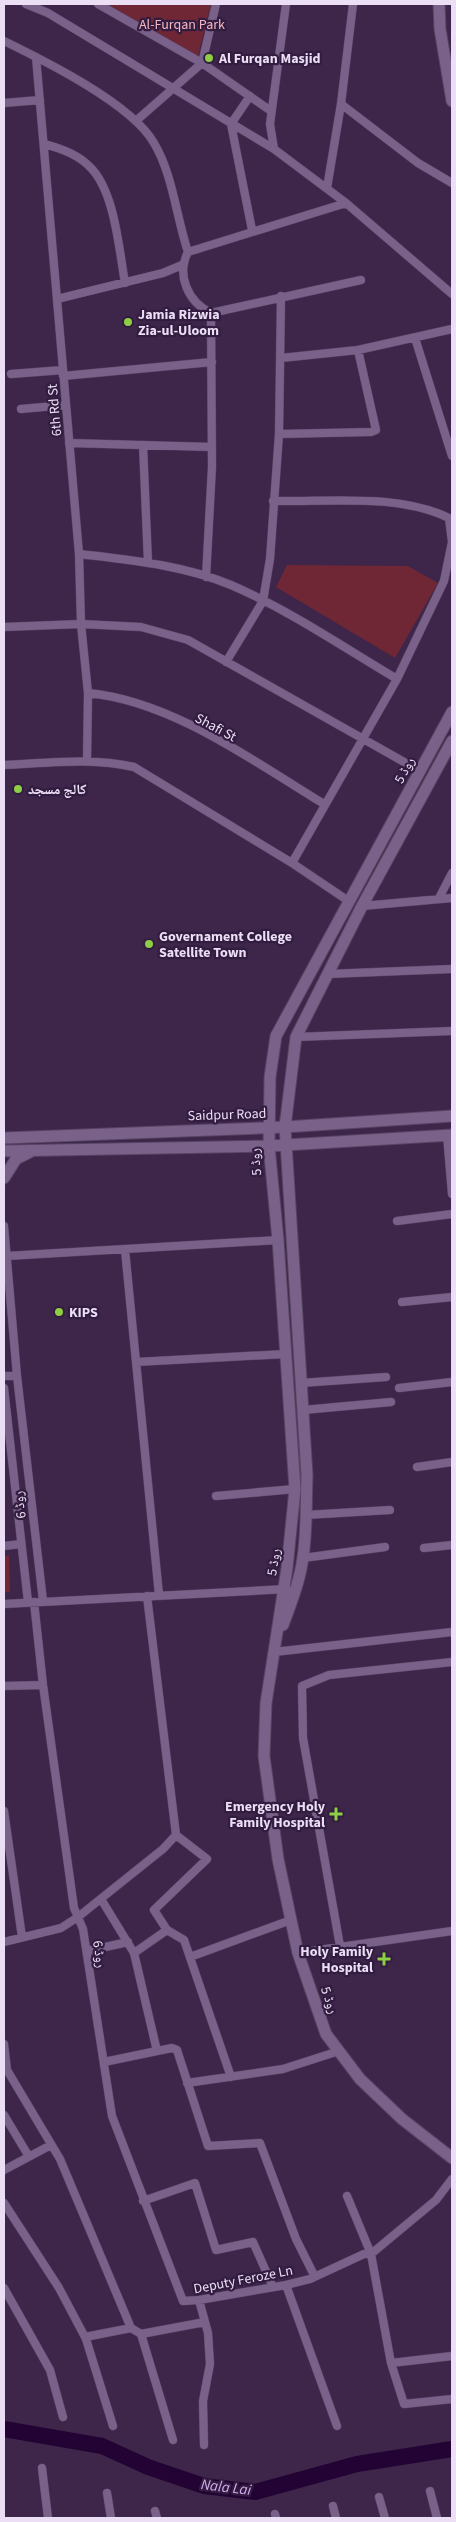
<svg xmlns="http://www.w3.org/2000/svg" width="456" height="2522" viewBox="0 0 456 2522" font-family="'Source Sans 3','Noto Naskh Arabic',sans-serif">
  <rect width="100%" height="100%" fill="#3d264a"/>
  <!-- green -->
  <path fill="#6f2635" d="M 103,4 L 211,4 L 198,56 Z
    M 287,565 L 408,566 L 438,583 L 395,658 L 276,587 Z
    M 4,1556 L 9,1556 L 10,1592 L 4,1592 Z"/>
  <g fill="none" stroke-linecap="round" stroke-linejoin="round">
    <!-- river -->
    <path stroke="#230334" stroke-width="16" d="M 4,2429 L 102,2446 L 148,2467 L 204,2486 L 255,2492 L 357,2464 L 452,2449"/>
    <!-- minor casing -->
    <g stroke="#574463" stroke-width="9">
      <path id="minor" d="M 26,4 L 48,13 L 274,149
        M 98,4 L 202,63 L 271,111
        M 286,4 L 270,124 L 274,149 L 346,203 L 452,294
        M 4,41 C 45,61 132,104 154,143 C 173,175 176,216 188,252 C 176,275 188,302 211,313 L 212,467 L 206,577
        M 36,57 L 79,554 L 81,624 L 88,693 L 87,761
        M 250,96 L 231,124 L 252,230
        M 4,103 L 40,100
        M 341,104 L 418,163 L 452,183
        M 137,120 L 202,63 L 216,4
        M 44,144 C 60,148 77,154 89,166 C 115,190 119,250 125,283
        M 327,188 L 341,104 L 353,4
        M 188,252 L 346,203
        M 57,299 L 163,273 L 182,265
        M 211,313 L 361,280
        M 415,338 L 452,456
        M 281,358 L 358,350 L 452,329
        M 11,374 L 63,370
        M 63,376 L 212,362
        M 21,409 L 66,405
        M 279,434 L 371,432 L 376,430 L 358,350
        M 69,443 L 212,447
        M 143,445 L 148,562
        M 273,501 C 329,502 401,493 451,519
        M 79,554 C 130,560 183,565 231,585 C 289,610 343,647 397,679
        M 4,627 L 81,624 L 141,627 L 188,640 L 420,771
        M 226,662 L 263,601 L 270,559 L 279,434 L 281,296
        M 88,693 C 172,701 253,761 324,804
        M 4,765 C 48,763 91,757 134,767 L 292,863 L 350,902
        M 292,863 L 397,679 L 444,581 L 452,542 L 449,518
        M 439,898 L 452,873
        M 362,906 L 452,898
        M 328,974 L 452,969
        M 296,1037 L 452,1031
        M 447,1135 L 452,1194
        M 397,1221 L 452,1214
        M 4,1226 L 17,1376 L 43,1601
        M 125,1250 L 159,1595
        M 7,1256 L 278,1240
        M 402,1302 L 452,1297
        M 136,1362 L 286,1354
        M 4,1376 L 17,1376
        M 301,1383 L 386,1377
        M 4,1388 L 28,1602
        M 399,1388 L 452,1382
        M 303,1410 L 391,1402
        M 417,1467 L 452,1462
        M 216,1496 L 295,1489
        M 306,1515 L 390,1510
        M 4,1546 L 21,1544
        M 424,1548 L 452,1545
        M 303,1558 L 385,1547
        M 147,1596 L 176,1835 L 207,1859 L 154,1910 L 167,1930 L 184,1940 L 231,2077
        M 34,1602 L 43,1685 L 74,1908 L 83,1929 L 112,2116 L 183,2301 L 199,2300 L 286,2285 L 310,2279 L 364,2254 L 371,2254 L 436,2200 L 452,2179
        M 4,1604 L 287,1589
        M 274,1652 L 452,1632
        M 4,1686 L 43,1685
        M 4,1811 L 22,1937
        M 101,1899 L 134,1953 L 157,2051 L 172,2048 L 177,2050 L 208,2146 L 260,2143 L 296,2239 L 314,2275
        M 4,1942 L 61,1928 L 78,1917 L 163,1849 L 176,1835
        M 340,1946 L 303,1738 L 302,1686 L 329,1675 L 452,1662
        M 87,1951 L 128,1942
        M 134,1953 L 167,1930
        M 298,1953 L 452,1931
        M 190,1957 L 291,1920
        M 4,2044 L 7,2070 L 60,2159 L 131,2328
        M 104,2062 L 157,2051
        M 187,2083 L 283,2069 L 339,2051
        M 4,2115 L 28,2155
        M 4,2170 L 51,2145
        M 347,2196 L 371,2254 L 391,2363 L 404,2404 L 452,2399
        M 143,2201 L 195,2183 L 216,2250 L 253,2242 L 273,2287
        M 4,2203 L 59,2288 L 86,2339 L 113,2426
        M 286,2285 L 337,2426
        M 4,2288 L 50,2370 L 63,2417
        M 199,2300 L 208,2333 L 210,2364 L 203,2401 L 204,2445
        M 141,2334 L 205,2322
        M 85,2337 L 131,2328 L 141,2334 L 173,2440
        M 391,2363 L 452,2356
        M 42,2468 L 48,2518
        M 430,2491 L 437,2518
        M 107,2493 L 111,2518
        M 379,2497 L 385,2518
        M 333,2506 L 336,2518
        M 155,2511 L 157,2518
        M 275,2514 L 276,2518"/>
    </g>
    <!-- secondary casing -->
    <g stroke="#574463" stroke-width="13">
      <path id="secondary" d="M 439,4 L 440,29 L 452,101
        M 452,712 L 276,1036 L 270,1077 L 269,1146 L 278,1240 L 295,1489 L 287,1568 L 266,1703 L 264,1756 L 278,1859 L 298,1953 L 326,2034 L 360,2079 L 402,2119 L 452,2158
        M 4,1138 L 285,1127 L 452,1116
        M 4,1151 L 269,1146 L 452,1135
        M 4,1178 L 16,1159 L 30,1152
        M 283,1625 C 291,1603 300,1581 303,1557 C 307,1531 306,1503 307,1475 L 285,1127 L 296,1037 L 362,906 L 452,741"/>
    </g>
    <!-- minor -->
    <use href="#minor" stroke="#796189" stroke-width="8"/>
    <!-- secondary -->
    <use href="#secondary" stroke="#796189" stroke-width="11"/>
  </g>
  <!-- markers -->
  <g fill="#8dce45" stroke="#321c40" stroke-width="2">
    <circle cx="209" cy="58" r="5"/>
    <circle cx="128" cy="322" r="5"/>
    <circle cx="18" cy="789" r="5"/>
    <circle cx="149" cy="944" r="5"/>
    <circle cx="59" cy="1312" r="5"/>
    <path d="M333.5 1806.5h5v5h5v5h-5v5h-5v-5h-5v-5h5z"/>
    <path d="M381.5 1951.5h5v5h5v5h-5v5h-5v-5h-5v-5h5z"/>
  </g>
  <g text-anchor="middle" stroke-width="4.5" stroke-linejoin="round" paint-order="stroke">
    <!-- park labels -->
    <g font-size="14" fill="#f5b7be" stroke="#321c40">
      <text x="182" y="29">Al-Furqan Park</text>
    </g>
    <!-- poi labels -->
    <g font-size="14" font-weight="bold" fill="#ebdef5" stroke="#321c40" text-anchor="start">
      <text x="219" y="63">Al Furqan Masjid</text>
      <text x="138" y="319">Jamia Rizwia<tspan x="138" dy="16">Zia-ul-Uloom</tspan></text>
      <text x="28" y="794">کالج مسجد</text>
      <text x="159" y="941">Governament College<tspan x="159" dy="16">Satellite Town</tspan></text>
      <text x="69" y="1317">KIPS</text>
      <text x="325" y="1811" text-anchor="end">Emergency Holy<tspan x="325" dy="16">Family Hospital</tspan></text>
      <text x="373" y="1956" text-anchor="end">Holy Family<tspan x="373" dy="16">Hospital</tspan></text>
    </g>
    <!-- street labels -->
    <g font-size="14" fill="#ebdef5" stroke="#321c40">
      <text transform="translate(54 410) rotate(-95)" y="5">6th Rd St</text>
      <text transform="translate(216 727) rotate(28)" y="5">Shafi St</text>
      <text transform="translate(404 770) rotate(-62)" y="5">روڈ 5</text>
      <text transform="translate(227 1114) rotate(-2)" y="5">Saidpur Road</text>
      <text transform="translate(255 1162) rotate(-95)" y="5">روڈ 5</text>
      <text transform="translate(19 1505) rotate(-97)" y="5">روڈ 6</text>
      <text transform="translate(273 1562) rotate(-82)" y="5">روڈ 5</text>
      <text transform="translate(100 1954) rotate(81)" y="5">روڈ 6</text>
      <text transform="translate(330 2000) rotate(71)" y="5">روڈ 5</text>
      <text transform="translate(243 2279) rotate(-11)" y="5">Deputy Feroze Ln</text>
    </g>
    <!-- water labels -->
    <g font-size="15" font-style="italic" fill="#d6abf3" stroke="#321c40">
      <text transform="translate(226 2487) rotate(7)" y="5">Nala Lai</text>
    </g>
  </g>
  <!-- border -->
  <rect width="456" height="2522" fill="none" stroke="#ebdef5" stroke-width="10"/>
</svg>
